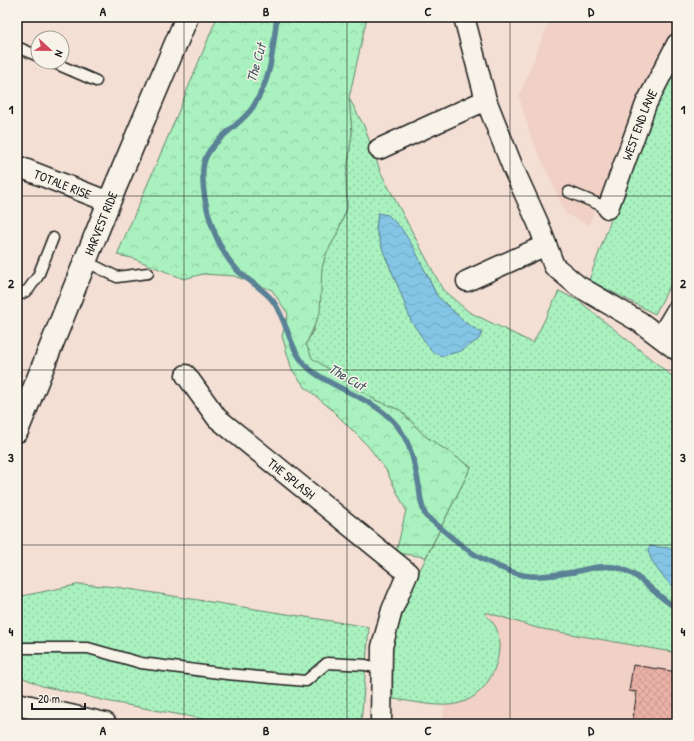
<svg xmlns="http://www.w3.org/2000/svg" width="694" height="741" viewBox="0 0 694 741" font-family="'Patrick Hand',sans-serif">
  <defs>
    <pattern id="green-dots" width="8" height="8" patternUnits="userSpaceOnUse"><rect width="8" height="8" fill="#a9f1be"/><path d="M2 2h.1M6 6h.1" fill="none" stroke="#91cea3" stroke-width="1.8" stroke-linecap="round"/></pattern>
    <pattern id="forest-crowns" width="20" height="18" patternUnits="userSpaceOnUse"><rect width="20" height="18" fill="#a9f1be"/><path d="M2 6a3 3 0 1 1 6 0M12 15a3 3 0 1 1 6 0" fill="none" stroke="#91cea3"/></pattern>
    <pattern id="water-waves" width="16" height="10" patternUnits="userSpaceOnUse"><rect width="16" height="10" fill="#84c5e5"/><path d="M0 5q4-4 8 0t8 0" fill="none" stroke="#71a9c4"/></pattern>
    <pattern id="building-cross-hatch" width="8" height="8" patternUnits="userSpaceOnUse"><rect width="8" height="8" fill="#ebb1a7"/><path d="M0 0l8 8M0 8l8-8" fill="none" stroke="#c9988f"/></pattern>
    <filter id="shadow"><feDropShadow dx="4.5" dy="2.5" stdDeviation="1" flood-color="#0004"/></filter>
  </defs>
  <rect width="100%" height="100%" fill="#f3dfd4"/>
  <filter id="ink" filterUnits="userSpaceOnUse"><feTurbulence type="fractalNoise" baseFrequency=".025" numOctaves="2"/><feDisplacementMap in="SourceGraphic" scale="8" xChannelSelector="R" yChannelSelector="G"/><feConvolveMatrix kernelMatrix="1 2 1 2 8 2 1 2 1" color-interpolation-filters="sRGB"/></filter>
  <g filter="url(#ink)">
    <!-- built -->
    <path fill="#f1d1c6" d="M 551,17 L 677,17 L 677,25 L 674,32 L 670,39 L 589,225 L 566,214 L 531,137 L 519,96 Z
      M 483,613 L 489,613 L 537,628 L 677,653 L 677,724 L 441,724 L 445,706 L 461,703 L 497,664 L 499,642 L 497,629 Z"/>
    <!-- green -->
    <path fill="url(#green-dots)" stroke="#62866d" fill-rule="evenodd" d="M 677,67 L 677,272 L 655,314 L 589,280 L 647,120 Z
      M 349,98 L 364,126 L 381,173 L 443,290 L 469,312 L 533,343 L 559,291 L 579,301 L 677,380 L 677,653 L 537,628 L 489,613 L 484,613 C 489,619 494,622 497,630 C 505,657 489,695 460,703 C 441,709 413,701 393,699 L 392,641 L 412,586 L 471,467 L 425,436 L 400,410 L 375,400 L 311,358 L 306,344 L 314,329 L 322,268 L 326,254 L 336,236 L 347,208 L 346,178 L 352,133 ZM 378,213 L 424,269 L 437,296 L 466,323 L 482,333 C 474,347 457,352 442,356 L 398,286 L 384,253 L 376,229 Z
      M 81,584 L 116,587 L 369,627 L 361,724 L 230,724 L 111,702 L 42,686 L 17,675 L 17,597 Z"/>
    <!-- forest -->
    <path fill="url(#forest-crowns)" stroke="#62866d" d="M 217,17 L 367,17 L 349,98 L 352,133 L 346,178 L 347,208 L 336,236 L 326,254 L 322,268 L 320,313 L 306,344 L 312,358 L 375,400 L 400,410 L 425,436 L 471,467 L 426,557 L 396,553 L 406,510 L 386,470 L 368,446 L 331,409 L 305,387 L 292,370 L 282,336 L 288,314 L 272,290 L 234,276 L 203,274 L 184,279 L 132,258 L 117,255 L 173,125 Z"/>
    <!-- water -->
    <path fill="url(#water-waves)" stroke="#5a8195" d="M 378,213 L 388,215 L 401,228 L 414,248 L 437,296 L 466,323 L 482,333 L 479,339 L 461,351 L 442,356 L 432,352 L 411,321 L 398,286 L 384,253 L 376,229 Z
      M 650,546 L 669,548 L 677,552 L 677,588 C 667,585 648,559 648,549 Z"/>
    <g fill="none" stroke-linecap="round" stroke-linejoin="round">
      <!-- stream -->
      <path stroke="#5a8195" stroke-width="5.5" d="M 277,17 C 272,52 273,75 253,107 C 239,128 205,142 203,168 C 201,201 215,248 239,272 C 250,282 264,289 273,301 C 289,323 289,354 312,371 C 338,391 378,400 398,427 C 411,443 415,466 419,486 C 420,495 421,508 426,516 C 429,519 434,522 437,525 C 447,533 457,543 468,550 C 482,560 513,575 530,576 C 544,577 560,574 574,572 C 588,569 600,565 614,567 C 641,572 654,596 677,608"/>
    </g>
    <!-- building -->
    <path fill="url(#building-cross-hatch)" stroke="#1c1c1c" filter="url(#shadow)" d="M 633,665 L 677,672 L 677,724 L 632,724 L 637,692 L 629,691 Z"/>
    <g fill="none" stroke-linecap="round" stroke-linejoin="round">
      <!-- lane casing -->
      <g stroke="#1c1c1c" stroke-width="13">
        <path id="lane" d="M 17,47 L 38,56
          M 52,62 L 96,81
          M 569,192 L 608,208
          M 85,261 L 117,277 L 148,273
          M 17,296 L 28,290 L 38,276 L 53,238
          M 17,648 L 88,648 L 141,663 L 227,674 L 306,681 L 327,663 L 366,665 L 381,669"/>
      </g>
      <!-- street casing -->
      <g stroke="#1c1c1c" stroke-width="23">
        <g id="street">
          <path d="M 464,17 L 486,100 L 513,168 L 538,223 L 554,266 L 578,286 L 640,322 L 677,350"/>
          <path d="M 379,149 L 486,100"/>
          <path id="s1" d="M 17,166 L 109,202"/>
          <path id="s2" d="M 608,208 L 646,104 L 677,44"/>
          <path d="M 467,281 L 546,245"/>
          <path d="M 661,337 L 677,310"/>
          <path id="s3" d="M 186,375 L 217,418 L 408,573 L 392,610 L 382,647 L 381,724"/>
        </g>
      </g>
      <!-- secondary casing -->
      <g stroke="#1c1c1c" stroke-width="25">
        <g id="secondary">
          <path id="s4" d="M 17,431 L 109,202 L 187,17"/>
          <path d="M 17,704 L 105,724"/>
        </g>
      </g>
      <!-- lane -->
      <use href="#lane" stroke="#f7f3e8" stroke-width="10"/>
      <!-- street -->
      <use href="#street" stroke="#f7f3e8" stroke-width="20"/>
      <!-- secondary -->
      <use href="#secondary" stroke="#f7f3e8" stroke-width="22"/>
    </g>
  </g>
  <!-- grid -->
  <path fill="none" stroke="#1c1c1c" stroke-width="1" stroke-opacity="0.55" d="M 184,17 L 184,724M 347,17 L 347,724M 510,17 L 510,724M 17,196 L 677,196M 17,370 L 677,370M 17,545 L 677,545"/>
  <g text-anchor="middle" stroke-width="3" stroke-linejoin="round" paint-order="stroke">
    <!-- street labels -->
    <g font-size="13" fill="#1c1c1c" stroke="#f7f3e8">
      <text dy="5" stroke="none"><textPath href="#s2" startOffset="89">WEST END LANE</textPath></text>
      <text dy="5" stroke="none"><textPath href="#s1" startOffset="49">TOTALE RISE</textPath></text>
      <text dy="5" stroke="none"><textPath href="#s4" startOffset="224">HARVEST RIDE</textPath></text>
      <text dy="5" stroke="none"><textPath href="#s3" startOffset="149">THE SPLASH</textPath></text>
    </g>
    <!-- water labels -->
    <g font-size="14" font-style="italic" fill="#405762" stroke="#f7f3e8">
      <text transform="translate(256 63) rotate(-74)" y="5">The Cut</text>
      <text transform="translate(347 377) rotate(30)" y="5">The Cut</text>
    </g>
  </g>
  <!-- margin -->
  <rect width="694" height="741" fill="none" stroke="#f7f3e8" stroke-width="44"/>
  <!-- north arrow -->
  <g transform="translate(50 50) rotate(112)"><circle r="19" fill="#f7f3e8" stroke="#9f9d96"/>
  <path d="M0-3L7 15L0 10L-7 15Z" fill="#d1495b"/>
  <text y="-6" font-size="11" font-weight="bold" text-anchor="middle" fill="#1c1c1c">N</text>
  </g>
  <!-- scale -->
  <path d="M32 703v6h53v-6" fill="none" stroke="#1c1c1c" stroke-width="2"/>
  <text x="38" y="703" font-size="12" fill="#1c1c1c" stroke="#f7f3e8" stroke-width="3" paint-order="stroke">20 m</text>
  <rect x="22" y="22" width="650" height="697" fill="none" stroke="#1c1c1c" stroke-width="1.5"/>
  <g font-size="13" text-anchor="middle" font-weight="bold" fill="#1c1c1c">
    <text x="103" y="16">A</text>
    <text x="266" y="16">B</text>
    <text x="428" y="16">C</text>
    <text x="591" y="16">D</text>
    <text x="11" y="114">1</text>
    <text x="683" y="114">1</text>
    <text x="11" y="288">2</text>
    <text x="683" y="288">2</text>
    <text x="11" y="462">3</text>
    <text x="683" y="462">3</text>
    <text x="11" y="636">4</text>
    <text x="683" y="636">4</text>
    <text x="103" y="735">A</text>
    <text x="266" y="735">B</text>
    <text x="428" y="735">C</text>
    <text x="591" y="735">D</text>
  </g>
</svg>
